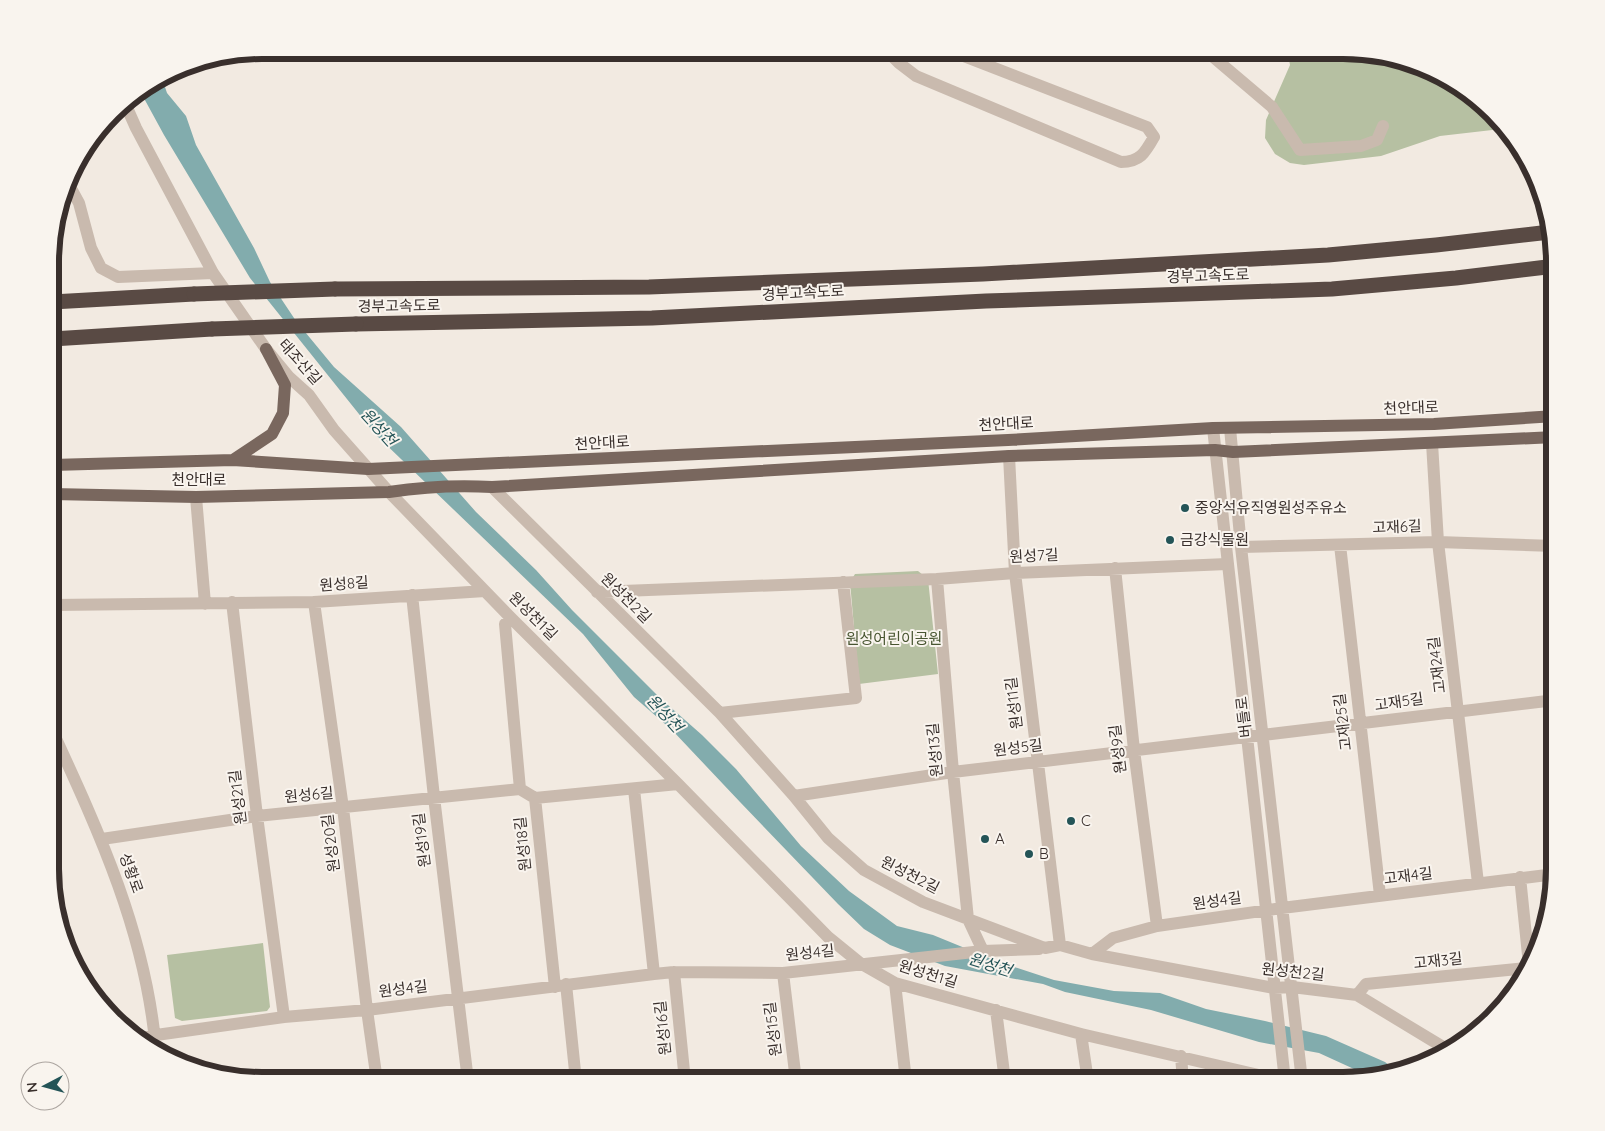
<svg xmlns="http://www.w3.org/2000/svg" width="1605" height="1131" viewBox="0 0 1605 1131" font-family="Quicksand,'Noto Sans KR',sans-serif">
  <rect width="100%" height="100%" fill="#f2eae1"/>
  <!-- green -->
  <path fill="#b6c0a2" d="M 1287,50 L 1357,50 L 1412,61 L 1472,94 L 1501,129 L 1440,136 L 1381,156 L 1304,165 L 1290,163 L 1275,154 L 1265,138 L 1266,120 L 1290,65 Z
    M 918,571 L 928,579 L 938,674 L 859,684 L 850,582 L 855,574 Z
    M 52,846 L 59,855 L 59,897 L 56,909 L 52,897 Z
    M 263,943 L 270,1007 L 267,1011 L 182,1021 L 175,1018 L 167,955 Z"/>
  <!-- water -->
  <path fill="#82acad" d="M 162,78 L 167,93 L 186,116 L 196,145 L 254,248 L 270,282 L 296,321 L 334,367 L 401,427 L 476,512 L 536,570 L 572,610 L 660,698 L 702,735 L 736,769 L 801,846 L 849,891 L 897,926 L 933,935 L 999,962 L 1054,980 L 1114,991 L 1160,993 L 1206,1009 L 1265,1021 L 1326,1036 L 1385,1062 L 1394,1069 L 1363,1076 L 1354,1069 L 1319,1053 L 1259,1042 L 1151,1010 L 1065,992 L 1043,984 L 945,966 L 890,945 L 864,929 L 838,904 L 740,802 L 672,730 L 634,697 L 583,634 L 375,434 L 250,278 L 164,135 L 140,91 Z"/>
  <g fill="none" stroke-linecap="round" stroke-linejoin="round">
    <!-- minor -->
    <path stroke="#c9baae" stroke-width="12" d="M 886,50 L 899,63 L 916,76 L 1121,162 C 1140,162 1145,153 1154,137 L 1147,127 L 948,50
      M 1205,50 L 1272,107 L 1300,150 L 1361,146 L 1377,140 L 1383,126
      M 889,54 L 907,50
      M 124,101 L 136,128 L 213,273 L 266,349 L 289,377 L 309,395 L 334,430 L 389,492 L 512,619 L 678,784 L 828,937 L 860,963 L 895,983 L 1081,1034 L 1284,1081
      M 67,185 L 73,192 L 79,203 L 91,248 L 101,268 L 118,277 L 213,273
      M 1213,428 L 1285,1081
      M 1230,428 L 1241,547 L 1302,1081
      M 1432,443 L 1438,542 L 1478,883
      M 1009,456 L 1015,573 L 1060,945
      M 492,487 L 720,713 L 794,796 L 828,838 L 864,870 L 923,902 L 1045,948 L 1060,945 L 1092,954 L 1274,988 L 1292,987 L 1357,995 L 1448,1050
      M 196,497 L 205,604
      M 1340,545 L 1380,895
      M 1241,547 L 1438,542 L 1555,546
      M 1550,547 L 1555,595
      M 1115,568 L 1134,750 L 1157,926
      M 937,579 L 953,772 L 968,919 L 983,951
      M 597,592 L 937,579 L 1015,573 L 1227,564
      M 412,595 L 434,797 L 468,1081
      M 232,602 L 257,816 L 284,1017
      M 314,602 L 343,808 L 367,1010 L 377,1081
      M 52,605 L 314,602 L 485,591
      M 512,619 L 505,624 L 520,789 L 535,798 L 555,987
      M 720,713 L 856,698 L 843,582
      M 52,730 C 100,834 146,934 156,1050
      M 634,789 L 654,974
      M 794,796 L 953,772 L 1555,700
      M 535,798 L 678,784
      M 102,839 L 257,816 L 520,789
      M 1520,877 L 1529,965
      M 1092,954 L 1113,938 L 1157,926 L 1282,908 L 1555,874
      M 674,972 L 685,1081
      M 783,973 L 796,1081
      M 895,983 L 906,1081
      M 566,984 L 576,1081
      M 1357,995 L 1366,984 L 1527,968
      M 996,1010 L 1005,1081
      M 1081,1034 L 1088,1081
      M 135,1038 L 284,1017 L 367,1010 L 654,974 L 674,972 L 783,973 L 983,951 L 1039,949
      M 1181,1056 L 1183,1081"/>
    <!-- major -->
    <path stroke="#79675e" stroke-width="12" d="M 233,460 L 272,434 L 283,413 L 285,385 L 266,349
      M 52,465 L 233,460 L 368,469 L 1008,440 L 1213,428 L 1434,424 L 1555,416
      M 52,494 L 196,497 L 389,492 C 422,487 458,485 492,487 L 1009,456 L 1215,450 L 1233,452 L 1555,437"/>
    <!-- highway -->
    <path stroke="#594a44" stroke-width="15" d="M 335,289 L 649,287 L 983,274 L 1328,255 L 1436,245 L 1550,232
      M 52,302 L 194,294
      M 356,324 L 652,318 L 986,301 L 1332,289 L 1456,278 L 1555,266
      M 52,339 L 212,329"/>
    <!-- highway-bridge -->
    <path stroke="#594a44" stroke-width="15" d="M 194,294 L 335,289
      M 212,329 L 356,324"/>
  </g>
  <!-- markers -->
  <g fill="#245457" stroke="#f9f4ee" stroke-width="2">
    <circle cx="1185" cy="508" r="5"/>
    <circle cx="1170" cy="540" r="5"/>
    <circle cx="1071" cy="821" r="5"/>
    <circle cx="985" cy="839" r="5"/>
    <circle cx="1029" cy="854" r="5"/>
  </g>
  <g text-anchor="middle" stroke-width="4" stroke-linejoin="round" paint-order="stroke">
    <!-- street labels -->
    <g font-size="15" fill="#392f2c" stroke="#f9f4ee">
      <text transform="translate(1208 276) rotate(-2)" y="5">경부고속도로</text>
      <text transform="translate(803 293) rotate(-3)" y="5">경부고속도로</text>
      <text transform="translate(399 306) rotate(-1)" y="5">경부고속도로</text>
      <text transform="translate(300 362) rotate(48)" y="5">태조산길</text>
      <text transform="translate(1411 408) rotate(-2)" y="5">천안대로</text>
      <text transform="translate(1006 424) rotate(-3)" y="5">천안대로</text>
      <text transform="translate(602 443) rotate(-3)" y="5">천안대로</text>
      <text x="199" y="485">천안대로</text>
      <text transform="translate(1397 527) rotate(-2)" y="5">고재6길</text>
      <text transform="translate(1034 556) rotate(-3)" y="5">원성7길</text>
      <text transform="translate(344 584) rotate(-4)" y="5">원성8길</text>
      <text transform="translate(626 598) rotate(45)" y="5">원성천2길</text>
      <text transform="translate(533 616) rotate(45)" y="5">원성천1길</text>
      <text transform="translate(1437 665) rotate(-97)" y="5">고재24길</text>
      <text transform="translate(1399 702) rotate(-8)" y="5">고재5길</text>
      <text transform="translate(1014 703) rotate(-97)" y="5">원성11길</text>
      <text transform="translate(1244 717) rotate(-97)" y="5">버들로</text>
      <text transform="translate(1343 722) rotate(-97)" y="5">고재25길</text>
      <text transform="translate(1018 748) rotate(-7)" y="5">원성5길</text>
      <text transform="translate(1118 749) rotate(-97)" y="5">원성9길</text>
      <text transform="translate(935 750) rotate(-95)" y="5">원성13길</text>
      <text transform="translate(309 795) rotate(-5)" y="5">원성6길</text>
      <text transform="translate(238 797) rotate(-97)" y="5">원성21길</text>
      <text transform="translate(422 840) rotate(-97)" y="5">원성19길</text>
      <text transform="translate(331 843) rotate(-97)" y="5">원성20길</text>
      <text transform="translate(523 844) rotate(-96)" y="5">원성18길</text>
      <text transform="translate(131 873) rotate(70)" y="5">성황로</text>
      <text transform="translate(910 875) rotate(27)" y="5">원성천2길</text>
      <text transform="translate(1408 876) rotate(-7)" y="5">고재4길</text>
      <text transform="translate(1217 901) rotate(-8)" y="5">원성4길</text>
      <text transform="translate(810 953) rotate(-6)" y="5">원성4길</text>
      <text transform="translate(1438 961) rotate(-6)" y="5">고재3길</text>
      <text transform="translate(1293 972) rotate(6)" y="5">원성천2길</text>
      <text transform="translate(928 974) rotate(17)" y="5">원성천1길</text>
      <text transform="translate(403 989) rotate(-7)" y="5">원성4길</text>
      <text transform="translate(663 1028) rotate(-96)" y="5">원성16길</text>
      <text transform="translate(773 1029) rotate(-97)" y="5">원성15길</text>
    </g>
    <!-- poi labels -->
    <g font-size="15" fill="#392f2c" stroke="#f9f4ee" text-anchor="start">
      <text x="1195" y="513">중앙석유직영원성주유소</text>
      <text x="1180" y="545">금강식물원</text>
      <text x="1081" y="826">C</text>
      <text x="995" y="844">A</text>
      <text x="1039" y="859">B</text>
    </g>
    <!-- park labels -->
    <g font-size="15" fill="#485531" stroke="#f9f4ee">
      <text x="894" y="644">원성어린이공원</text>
    </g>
    <!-- water labels -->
    <g font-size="16" font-style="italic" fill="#245457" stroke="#f9f4ee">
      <text transform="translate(379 427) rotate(48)" y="6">원성천</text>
      <text transform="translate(665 713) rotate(48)" y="6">원성천</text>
      <text transform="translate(990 964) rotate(18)" y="6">원성천</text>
    </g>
  </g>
  <!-- crop -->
  <path d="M0 0H1605V1131H0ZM262 59H1343A203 203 0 0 1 1546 262V869A203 203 0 0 1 1343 1072H262A203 203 0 0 1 59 869V262A203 203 0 0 1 262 59Z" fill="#f9f4ee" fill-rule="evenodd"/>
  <path fill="none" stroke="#392f2c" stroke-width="6" d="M262 59H1343A203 203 0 0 1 1546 262V869A203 203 0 0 1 1343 1072H262A203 203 0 0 1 59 869V262A203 203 0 0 1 262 59Z"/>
  <!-- north arrow -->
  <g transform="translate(45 1086) rotate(264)"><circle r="24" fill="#f9f4ee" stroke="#aca5a0"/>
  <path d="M0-4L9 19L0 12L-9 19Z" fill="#245457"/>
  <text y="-8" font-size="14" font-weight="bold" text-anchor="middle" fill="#392f2c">N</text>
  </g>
</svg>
